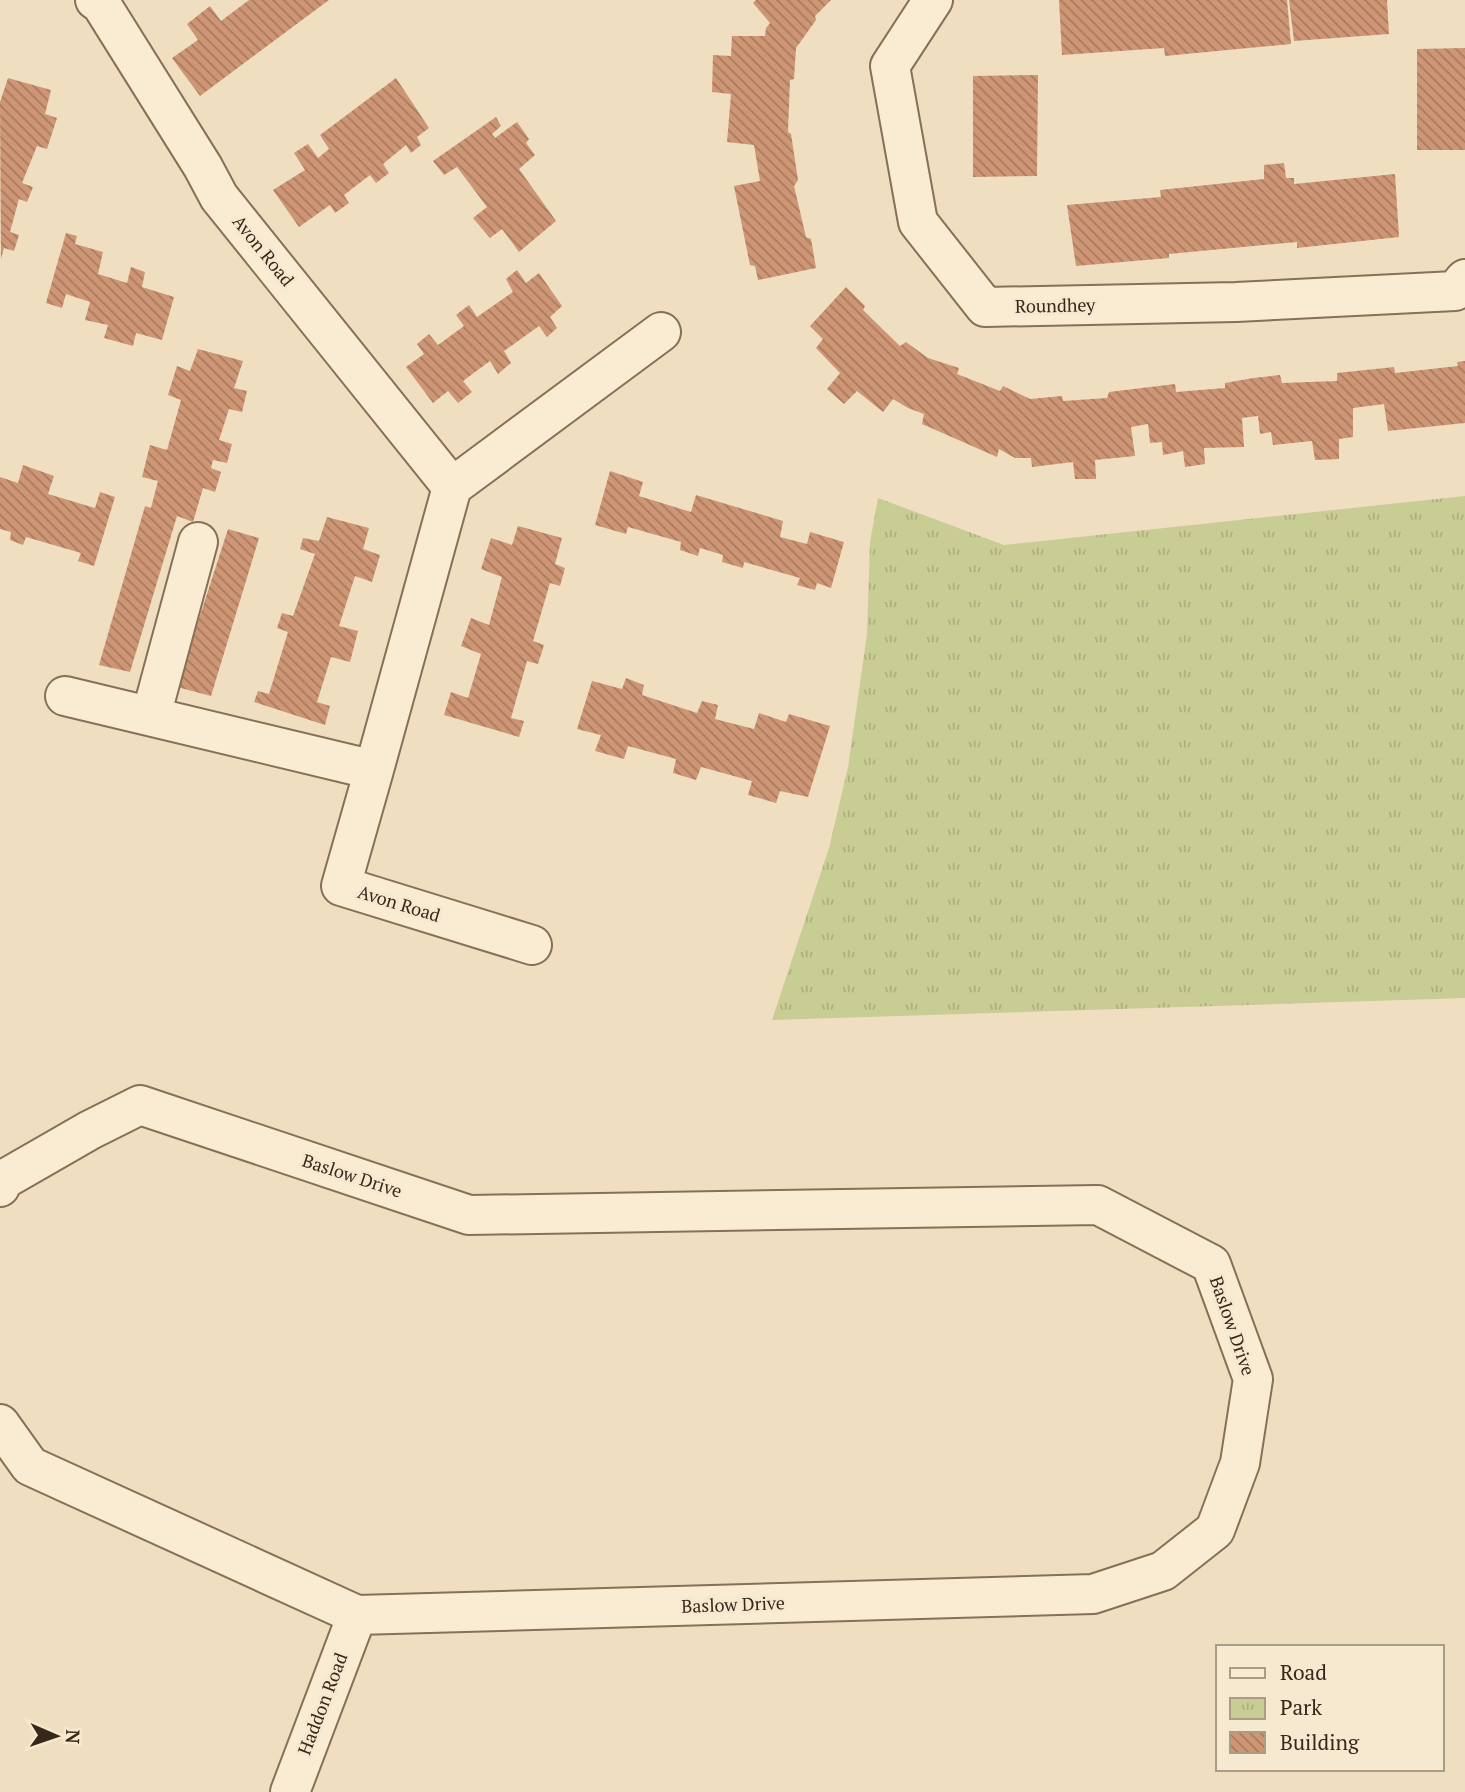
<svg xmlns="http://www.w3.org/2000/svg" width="1465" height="1792" viewBox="0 0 1465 1792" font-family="'PT Serif',serif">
  <defs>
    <pattern id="park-tufts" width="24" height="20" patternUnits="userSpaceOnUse" patternTransform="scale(1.75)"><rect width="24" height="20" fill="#c8cd94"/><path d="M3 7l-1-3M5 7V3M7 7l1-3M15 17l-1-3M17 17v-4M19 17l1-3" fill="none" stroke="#acb07f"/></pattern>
    <pattern id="building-back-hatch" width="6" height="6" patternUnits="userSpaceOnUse" patternTransform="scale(1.75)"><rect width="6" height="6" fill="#ce9675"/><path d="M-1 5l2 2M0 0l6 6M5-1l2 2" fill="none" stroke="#a87a5f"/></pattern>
  </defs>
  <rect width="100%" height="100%" fill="#efdfc0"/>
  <!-- park -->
  <path fill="url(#park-tufts)" d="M 1465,496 L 1465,998 L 772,1020 L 829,848 L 848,767 L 867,634 L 870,542 L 878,498 L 1004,545 Z"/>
  <!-- building -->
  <path fill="url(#building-back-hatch)" d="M 249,0 L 329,0 L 200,96 L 172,58 L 198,40 L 187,24 L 210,6 L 221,21 Z
    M 756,0 L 831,0 L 815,16 L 816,20 L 796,48 L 794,79 L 790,80 L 788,132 L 791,134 L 798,180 L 794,186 L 806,237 L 811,239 L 816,268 L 758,280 L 755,266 L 750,265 L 734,186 L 760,181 L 754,145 L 727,142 L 731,94 L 712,92 L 713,55 L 731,56 L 732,36 L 765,36 L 766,28 L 770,23 L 753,3 Z
    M 1059,0 L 1287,0 L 1291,44 L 1165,56 L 1164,48 L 1062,55 Z
    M 1289,0 L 1387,0 L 1389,34 L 1294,41 Z
    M 1465,48 L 1465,150 L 1417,150 L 1417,49 Z
    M 1038,75 L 1037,176 L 973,177 L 973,76 Z
    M 8,78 L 51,90 L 45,114 L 57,118 L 47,149 L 37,146 L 22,183 L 33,187 L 27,202 L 19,199 L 10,232 L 19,235 L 14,251 L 4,248 L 1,259 L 0,102 Z
    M 396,78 L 429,128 L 417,137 L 421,145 L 411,153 L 406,145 L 383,164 L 389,173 L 376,183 L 370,175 L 344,195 L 349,203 L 335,213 L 330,205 L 299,227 L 273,190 L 305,170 L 294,153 L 308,144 L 318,158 L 329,149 L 320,135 Z
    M 496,117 L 501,126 L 492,134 L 495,138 L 517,122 L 529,139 L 526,143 L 535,155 L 519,169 L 556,221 L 519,252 L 502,229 L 490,238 L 473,218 L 487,207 L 457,167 L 444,175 L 433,161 Z
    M 1284,163 L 1286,178 L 1294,178 L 1294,184 L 1395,174 L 1399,237 L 1297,248 L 1297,242 L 1169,254 L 1169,258 L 1076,266 L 1067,205 L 1161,197 L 1160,190 L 1264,179 L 1264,165 Z
    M 66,233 L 77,236 L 75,244 L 103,252 L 98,274 L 127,283 L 131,267 L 145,272 L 142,287 L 174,297 L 162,340 L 136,333 L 133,346 L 104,338 L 108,325 L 85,320 L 90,302 L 66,294 L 62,308 L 46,303 Z
    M 517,270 L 526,283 L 539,273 L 562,306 L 550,317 L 557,328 L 547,337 L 539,326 L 504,351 L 511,363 L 498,374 L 490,361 L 463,381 L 472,392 L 458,403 L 448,391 L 433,403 L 406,367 L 424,354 L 417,344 L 429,334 L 438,345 L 464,326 L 456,315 L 469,305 L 477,317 L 513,292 L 506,279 Z
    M 846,287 L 865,306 L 863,310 L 900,346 L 906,342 L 928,358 L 959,368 L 957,374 L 1000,391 L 1003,386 L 1030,399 L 1062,396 L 1063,401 L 1107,398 L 1109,392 L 1175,384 L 1176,392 L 1225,388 L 1225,383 L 1253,378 L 1280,375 L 1282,383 L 1337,381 L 1337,373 L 1394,367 L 1395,373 L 1458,366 L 1457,362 L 1465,361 L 1465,423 L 1388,431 L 1384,404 L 1353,408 L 1353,437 L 1339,439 L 1339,459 L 1315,460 L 1312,441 L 1273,445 L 1271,432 L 1260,434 L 1258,416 L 1242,418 L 1244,447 L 1204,448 L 1205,464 L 1185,467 L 1183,451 L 1163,455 L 1162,442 L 1150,443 L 1148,424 L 1131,427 L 1135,456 L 1095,460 L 1096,479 L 1075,479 L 1073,462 L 1032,467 L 1031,458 L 1015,458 L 999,449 L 997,457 L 922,424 L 924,414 L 908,408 L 893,399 L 883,412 L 857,391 L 844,404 L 827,389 L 840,373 L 816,348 L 823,339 L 810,326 Z
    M 198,349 L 243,361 L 234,388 L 247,391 L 242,412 L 229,409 L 219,440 L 232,444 L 227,463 L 213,460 L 211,468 L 221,472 L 215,492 L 203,488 L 193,522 L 177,516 L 130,672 L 99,665 L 145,506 L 151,508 L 158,481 L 142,477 L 150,445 L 167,450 L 181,400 L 168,395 L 177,366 L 190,371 Z
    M 23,465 L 54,476 L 48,494 L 95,508 L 100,492 L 115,497 L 94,566 L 78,561 L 81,553 L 26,537 L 23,545 L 10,540 L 11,532 L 0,529 L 0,477 L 18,483 Z
    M 610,471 L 643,482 L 639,496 L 691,512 L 696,495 L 783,521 L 780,537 L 807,544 L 810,532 L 844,542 L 831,588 L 817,583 L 815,590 L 797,585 L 800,578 L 744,562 L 743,568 L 722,562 L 723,555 L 700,548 L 698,556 L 680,550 L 681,542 L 628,527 L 626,534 L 595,525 Z
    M 327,517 L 369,528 L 363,549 L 380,555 L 372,582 L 355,576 L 339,626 L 358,631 L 350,662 L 331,657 L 317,702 L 330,706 L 325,725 L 254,702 L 258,691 L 269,694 L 288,632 L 277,628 L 282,613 L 293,616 L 315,554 L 300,549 L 303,538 L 319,541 Z
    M 518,526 L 562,538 L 555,564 L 565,568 L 560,586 L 550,583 L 533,641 L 544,645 L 538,664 L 527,661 L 511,718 L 524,721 L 519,737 L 444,715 L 451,692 L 468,698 L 481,654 L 461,646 L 471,618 L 489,625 L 502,577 L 481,569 L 491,538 L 512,545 Z
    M 228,529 L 259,538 L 211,696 L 177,687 Z
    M 626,678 L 644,685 L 642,695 L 697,713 L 702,701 L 718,705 L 715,719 L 754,729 L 759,713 L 786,722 L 789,714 L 830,726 L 808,797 L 780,791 L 776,803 L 748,795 L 752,781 L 701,767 L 696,780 L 673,773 L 676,759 L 628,746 L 624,759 L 595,751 L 601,735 L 577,729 L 592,681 L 622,689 Z"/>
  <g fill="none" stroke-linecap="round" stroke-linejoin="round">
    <!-- minor casing -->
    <g stroke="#886f57" stroke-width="42">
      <path id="minor" d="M 933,0 L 890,66 L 918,222 L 985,307 L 1236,302 L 1455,291 L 1465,279
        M 452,487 L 661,332
        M 65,696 L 374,770 L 452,487 L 219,197 L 203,167 L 101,4 L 95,0
        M 151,716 L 198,542
        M 374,770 L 341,886 L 532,945
        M 0,1187 L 3,1180 L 90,1130 L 140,1105 L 469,1215 L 1098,1205 L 1211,1264 L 1253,1379 L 1240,1463 L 1215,1530 L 1163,1571 L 1093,1594 L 357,1615 L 30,1466 L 0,1424
        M 290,1792 L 357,1615"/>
    </g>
    <!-- minor -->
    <use href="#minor" stroke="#f9ecd3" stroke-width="38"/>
  </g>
  <g text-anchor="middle" stroke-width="6" stroke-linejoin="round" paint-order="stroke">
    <!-- street labels -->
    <g font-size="18" fill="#37281c" stroke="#f6e9cf">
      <text transform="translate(263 251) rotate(51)" y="6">Avon Road</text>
      <text transform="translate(1055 306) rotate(-1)" y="6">Roundhey</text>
      <text transform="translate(399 904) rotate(17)" y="6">Avon Road</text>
      <text transform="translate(352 1176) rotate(18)" y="6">Baslow Drive</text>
      <text transform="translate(1232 1326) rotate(71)" y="6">Baslow Drive</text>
      <text transform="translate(733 1605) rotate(-2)" y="6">Baslow Drive</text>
      <text transform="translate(323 1704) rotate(-69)" y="6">Haddon Road</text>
    </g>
  </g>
  <!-- legend -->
  <rect x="1216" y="1645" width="228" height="126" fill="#f6e9cf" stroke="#aa9c87" stroke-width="2"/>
  <rect x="1230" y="1668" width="35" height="10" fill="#f9ecd3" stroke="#aa9c87" stroke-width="2"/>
  <text x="1280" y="1680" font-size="21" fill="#37281c">Road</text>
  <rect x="1230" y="1698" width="35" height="21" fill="url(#park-tufts)" stroke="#aa9c87" stroke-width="2"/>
  <text x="1280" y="1715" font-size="21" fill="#37281c">Park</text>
  <rect x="1230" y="1732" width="35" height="21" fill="url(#building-back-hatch)" stroke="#aa9c87" stroke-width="2"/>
  <text x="1280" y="1750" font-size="21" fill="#37281c">Building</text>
  <!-- north arrow -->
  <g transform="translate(56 1736) rotate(92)" stroke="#f6e9cf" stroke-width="5" paint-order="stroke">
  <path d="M0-5L12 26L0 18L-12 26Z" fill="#37281c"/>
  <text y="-10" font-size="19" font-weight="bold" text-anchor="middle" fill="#37281c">N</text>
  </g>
</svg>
